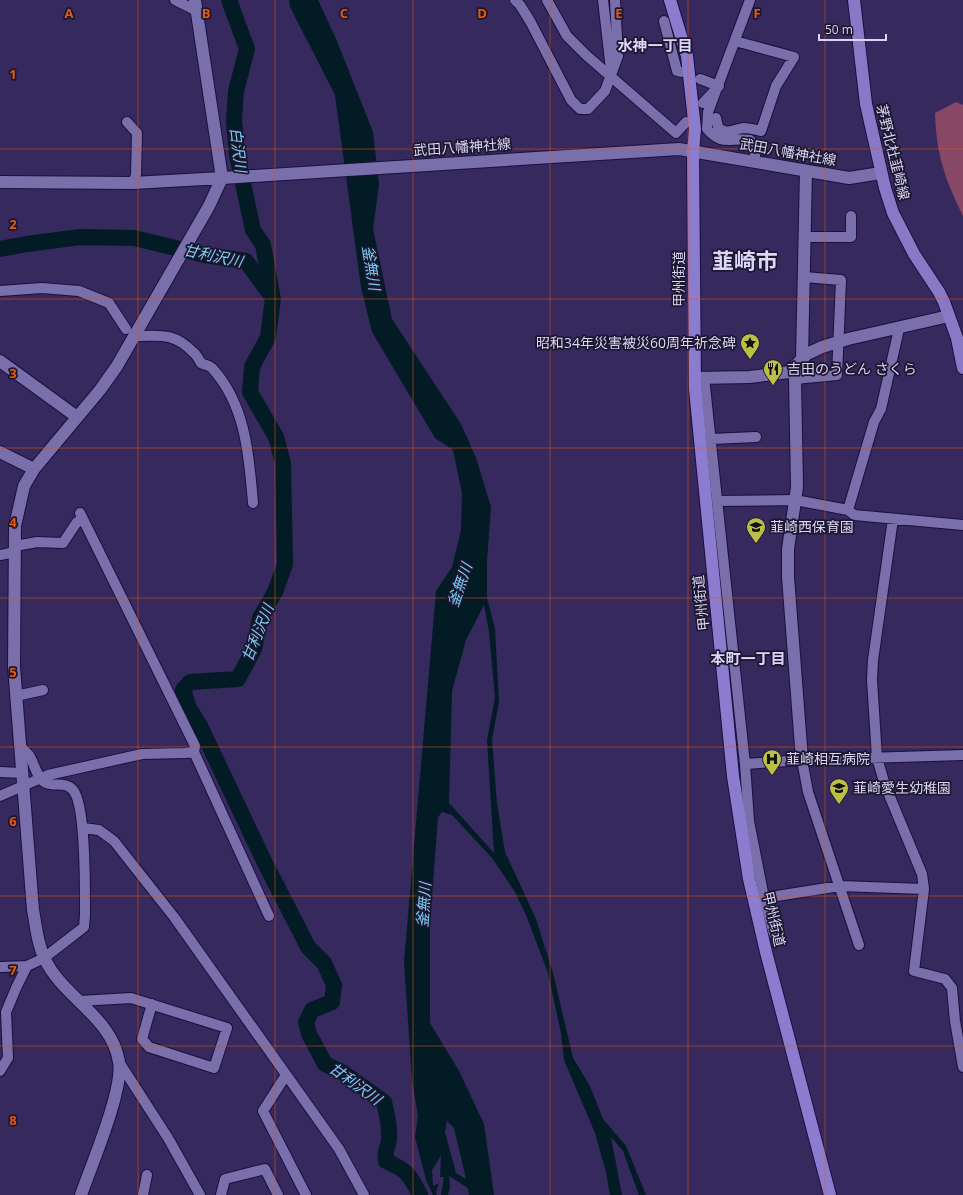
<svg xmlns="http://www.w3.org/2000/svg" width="963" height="1195" viewBox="0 0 963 1195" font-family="'Open Sans','Noto Sans JP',sans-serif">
  <rect width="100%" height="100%" fill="#35295e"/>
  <!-- forest -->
  <path fill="#864865" d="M 956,102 L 963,105 L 963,216 C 945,180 936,153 935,113 Z"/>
  <!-- water -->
  <path fill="#031b25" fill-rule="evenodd" d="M 289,0 L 318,0 L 337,41 L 373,132 L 379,184 L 373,229 L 392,319 L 461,424 L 476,458 L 491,507 L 487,561 L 487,598 L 495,629 L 499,701 L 492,740 L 497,803 L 505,852 L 536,919 L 553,973 L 573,1058 L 590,1086 L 603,1119 L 626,1146 L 646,1195 L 639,1195 L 623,1151 L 611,1137 L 622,1195 L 610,1195 L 606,1172 L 595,1133 L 564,1060 L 561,1033 L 548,973 L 526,915 L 515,892 L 492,858 L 452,815 L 442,812 L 438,817 L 430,923 L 430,1023 L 459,1071 L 484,1124 L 494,1195 L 469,1195 L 468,1188 L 449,1176 L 450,1187 L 448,1195 L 441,1195 L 444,1177 L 440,1177 L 441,1156 L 432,1170 L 433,1186 L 439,1183 L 436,1192 L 437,1195 L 433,1195 L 426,1180 L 415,1137 L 418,1116 L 412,1080 L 404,962 L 436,591 L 452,567 L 461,530 L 462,493 L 453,450 L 435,438 L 372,332 L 361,287 L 335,95 L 290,7 ZM 484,605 L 489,632 L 495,698 L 487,740 L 494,853 L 449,803 L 452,691 L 466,640 ZM 447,1121 L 454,1128 L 466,1179 L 456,1173 L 445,1132 Z"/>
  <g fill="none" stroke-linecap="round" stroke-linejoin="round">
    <!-- river -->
    <path stroke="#031b25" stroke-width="16" d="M 229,0 L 247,49 L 236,91 L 234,120 L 237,155 L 253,230 L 263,245 L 272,294
      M 0,249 L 27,244 L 80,237 L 134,238 L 205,255 L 246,261 L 273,298 L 268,337 L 252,367 L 250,392 L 276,437 L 283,463 L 285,564 L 275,592 L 260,618 L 254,649 L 238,679 L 190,682 L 183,690 L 189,708 L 200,726 L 265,863 L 308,947 L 324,963 L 334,985 L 332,1002 L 312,1010 L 306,1022 L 309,1034 L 325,1064 L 342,1072 L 384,1102 C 387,1115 390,1126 389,1140 C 388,1150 384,1149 386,1161 C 407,1170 410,1175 420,1195"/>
    <!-- minor casing -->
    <g stroke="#1e0e41" stroke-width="12">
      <path id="minor" d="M 175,0 L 197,11
        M 515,0 L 520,5 L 530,21 L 571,100 L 580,109 L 588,109 L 605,91 L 618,56 L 615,0
        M 547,0 L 567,36 L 586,55 L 676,133 L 686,122
        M 603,0 L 611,70
        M 750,0 L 708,112 L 707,129 C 723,147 730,137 750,140 L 755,147 L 755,161
        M 664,21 L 677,71 L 681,72
        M 700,79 L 719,86 L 703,103
        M 716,118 L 718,127 C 727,136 733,129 744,128 C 750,128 755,130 761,131 L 776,86 L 794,57 L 735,41
        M 127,122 L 137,133 L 136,175 L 133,183
        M 806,237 L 851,237 L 851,216
        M 0,291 L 42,288 L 79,291 L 109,303 L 126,329
        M 139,336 C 163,335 176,334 194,353 C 197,355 199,360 201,363 C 204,365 209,365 212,368 C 246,405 249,456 253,503
        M 704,377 L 745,764 L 749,821 L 764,898 L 774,934
        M 795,379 L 837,375 L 841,280 L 804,277
        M 711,439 L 756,437
        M 717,501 L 795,500 L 848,510 L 854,515 L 963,525
        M 848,510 L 874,422 L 881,409 L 899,329
        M 80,513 L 195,746 L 194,752 L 269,916
        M 893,519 L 873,660 L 872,680 L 877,758 L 885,785 L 922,874 L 924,889 L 914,971 L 945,979 L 952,988 L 955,1021 L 963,1067
        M 15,546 L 37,542 L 63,543 L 77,522 L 83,520
        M 0,555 L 15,552
        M 16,696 L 43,690
        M 802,760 L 808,792 L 859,945
        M 745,764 L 802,760 L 963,755
        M 0,772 L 22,773
        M 0,796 L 48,775 L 142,754 L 185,753 L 194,752
        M 83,828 L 99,830 L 114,841 L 174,917 L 339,1149 L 364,1195
        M 764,898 L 840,886 L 924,889
        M 0,967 L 27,966 L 44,958 L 84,927 L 85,915 C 85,891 86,805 73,790 C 65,781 55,787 46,783 C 36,778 35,764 29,755 C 26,752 23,749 20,746
        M 79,1001 L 131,998 L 227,1028 L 214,1068 L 149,1047 L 142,1039 L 152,1004
        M 119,1062 L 168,1138 L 200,1195
        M 0,1071 L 8,1058 L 6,1012 L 17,986 L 27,966
        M 286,1075 L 263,1111 L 306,1195
        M 143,1195 L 147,1175
        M 221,1195 L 225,1179 L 265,1169 L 278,1195"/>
    </g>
    <!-- tertiary casing -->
    <g stroke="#1e0e41" stroke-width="14">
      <path id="tertiary" d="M 0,182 L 133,183 L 222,178 L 209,206 L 117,366 L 100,390 L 34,469 L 24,486 L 15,526 L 14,667 L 33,910 C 36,925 37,943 44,957 C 61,997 112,1016 119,1062 C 124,1089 91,1166 81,1195
        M 0,361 L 77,417
        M 695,378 L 750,377 L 789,372 L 807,354 L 822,347 L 848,339 L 949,316
        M 0,452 L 34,469
        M 802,760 L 788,577 L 788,549 L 797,487 L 795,379 L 802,359 L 806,171"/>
    </g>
    <!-- secondary casing -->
    <g stroke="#1e0e41" stroke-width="14">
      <path id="secondary" d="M 195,0 L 222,178 L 679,149 L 849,178 L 881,173"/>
    </g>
    <!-- primary casing -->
    <g stroke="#1e0e41" stroke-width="14">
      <path id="primary" d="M 854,0 L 866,104 L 885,188 L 893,213 L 914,254 L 939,292 L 944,302 L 957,338 L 963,368"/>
    </g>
    <!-- trunk casing -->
    <g stroke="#1e0e41" stroke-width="14">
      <path id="trunk" d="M 670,0 L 687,56 L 695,129 L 693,152 L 695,389 L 733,776 L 749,879 L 766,952 L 830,1195"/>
    </g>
    <!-- minor -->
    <use href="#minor" stroke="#796faa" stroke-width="10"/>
    <!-- tertiary -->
    <use href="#tertiary" stroke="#796faa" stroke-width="12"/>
    <!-- secondary -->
    <use href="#secondary" stroke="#796faa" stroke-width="12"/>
    <!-- primary -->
    <use href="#primary" stroke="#8779c6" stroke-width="12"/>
    <!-- trunk -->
    <use href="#trunk" stroke="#8c7cd0" stroke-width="12"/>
  </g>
  <!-- grid -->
  <path fill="none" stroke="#e8590c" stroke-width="1" stroke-opacity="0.55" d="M 138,0 L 138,1195M 275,0 L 275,1195M 413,0 L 413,1195M 550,0 L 550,1195M 688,0 L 688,1195M 825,0 L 825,1195M 0,149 L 963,149M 0,299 L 963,299M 0,448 L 963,448M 0,598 L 963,598M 0,747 L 963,747M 0,896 L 963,896M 0,1046 L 963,1046"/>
  <!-- icons -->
  <defs>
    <g id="sight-pin" transform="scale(1)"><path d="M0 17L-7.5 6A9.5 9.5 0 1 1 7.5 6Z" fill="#bbc044" stroke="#1c172f"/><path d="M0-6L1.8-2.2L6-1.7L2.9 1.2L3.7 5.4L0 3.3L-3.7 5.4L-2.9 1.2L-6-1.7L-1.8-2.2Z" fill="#111"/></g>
    <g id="restaurant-pin" transform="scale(1)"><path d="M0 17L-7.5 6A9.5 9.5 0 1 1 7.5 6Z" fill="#bbc044" stroke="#1c172f"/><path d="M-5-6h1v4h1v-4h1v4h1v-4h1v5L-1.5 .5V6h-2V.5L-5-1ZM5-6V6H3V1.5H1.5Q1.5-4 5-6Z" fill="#111"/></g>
    <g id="school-pin" transform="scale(1)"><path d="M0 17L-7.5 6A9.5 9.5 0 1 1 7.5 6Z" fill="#bbc044" stroke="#1c172f"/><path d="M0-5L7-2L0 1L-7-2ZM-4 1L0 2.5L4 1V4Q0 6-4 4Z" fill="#111"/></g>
    <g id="hospital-pin" transform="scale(1)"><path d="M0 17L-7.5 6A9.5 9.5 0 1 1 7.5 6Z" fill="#bbc044" stroke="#1c172f"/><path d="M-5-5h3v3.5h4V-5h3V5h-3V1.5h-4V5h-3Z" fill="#111"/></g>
  </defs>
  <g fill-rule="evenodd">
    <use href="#sight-pin" x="750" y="343"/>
    <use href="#restaurant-pin" x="773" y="369"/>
    <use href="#school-pin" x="756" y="527"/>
    <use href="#hospital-pin" x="772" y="759"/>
    <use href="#school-pin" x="839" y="788"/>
  </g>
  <g text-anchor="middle" stroke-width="3.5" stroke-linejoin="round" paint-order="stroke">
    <!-- street labels -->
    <g font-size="14" fill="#dbd6f7" stroke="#1c172f">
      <text transform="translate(462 147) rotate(-4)" y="5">武田八幡神社線</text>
      <text transform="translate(788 152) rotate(10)" y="5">武田八幡神社線</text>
      <text transform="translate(893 152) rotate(76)" y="5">茅野北杜韮崎線</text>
      <text transform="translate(679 279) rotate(-90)" y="5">甲州街道</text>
      <text transform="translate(701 603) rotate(-96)" y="5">甲州街道</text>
      <text transform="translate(774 919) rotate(77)" y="5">甲州街道</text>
    </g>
    <!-- poi labels -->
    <g font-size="14" fill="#dbd6f7" stroke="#1c172f" text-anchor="start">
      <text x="736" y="348" text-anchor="end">昭和34年災害被災60周年祈念碑</text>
      <text x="787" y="374">吉田のうどん さくら</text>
      <text x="770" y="532">韮崎西保育園</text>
      <text x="786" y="764">韮崎相互病院</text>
      <text x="853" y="793">韮崎愛生幼稚園</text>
    </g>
    <!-- neighbourhood labels -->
    <g font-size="15" font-weight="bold" fill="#dbd6f7" stroke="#1c172f">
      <text x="655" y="51">水神一丁目</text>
      <text x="748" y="664">本町一丁目</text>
    </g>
    <!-- water labels -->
    <g font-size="15" font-style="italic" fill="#7ccdf5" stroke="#1c172f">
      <text transform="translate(238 150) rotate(83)" y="5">白沢川</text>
      <text transform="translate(213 256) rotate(12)" y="5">甘利沢川</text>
      <text transform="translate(371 268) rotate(81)" y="5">釜無川</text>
      <text transform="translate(460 585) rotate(-71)" y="5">釜無川</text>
      <text transform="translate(258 633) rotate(-68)" y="5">甘利沢川</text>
      <text transform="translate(424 905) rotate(-86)" y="5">釜無川</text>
      <text transform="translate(355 1084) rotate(36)" y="5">甘利沢川</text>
    </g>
    <!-- town labels -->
    <g font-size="22" font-weight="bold" fill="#dbd6f7" stroke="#1c172f">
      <text x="745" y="269">韮崎市</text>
    </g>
  </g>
  <g font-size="13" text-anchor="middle" font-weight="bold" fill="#e8590c" stroke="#1c172f" stroke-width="3.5" stroke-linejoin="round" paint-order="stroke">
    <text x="69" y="18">A</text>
    <text x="206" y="18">B</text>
    <text x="344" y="18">C</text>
    <text x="482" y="18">D</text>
    <text x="619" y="18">E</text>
    <text x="757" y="18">F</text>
    <text x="13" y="79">1</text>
    <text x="13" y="229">2</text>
    <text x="13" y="378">3</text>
    <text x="13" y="527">4</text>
    <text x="13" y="677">5</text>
    <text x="13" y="826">6</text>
    <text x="13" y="975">7</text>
    <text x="13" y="1125">8</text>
  </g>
  <!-- scale -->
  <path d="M819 34v6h67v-6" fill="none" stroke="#dbd6f7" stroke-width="2"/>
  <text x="825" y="34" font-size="12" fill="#dbd6f7" stroke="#1c172f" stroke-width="3" paint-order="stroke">50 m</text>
</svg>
